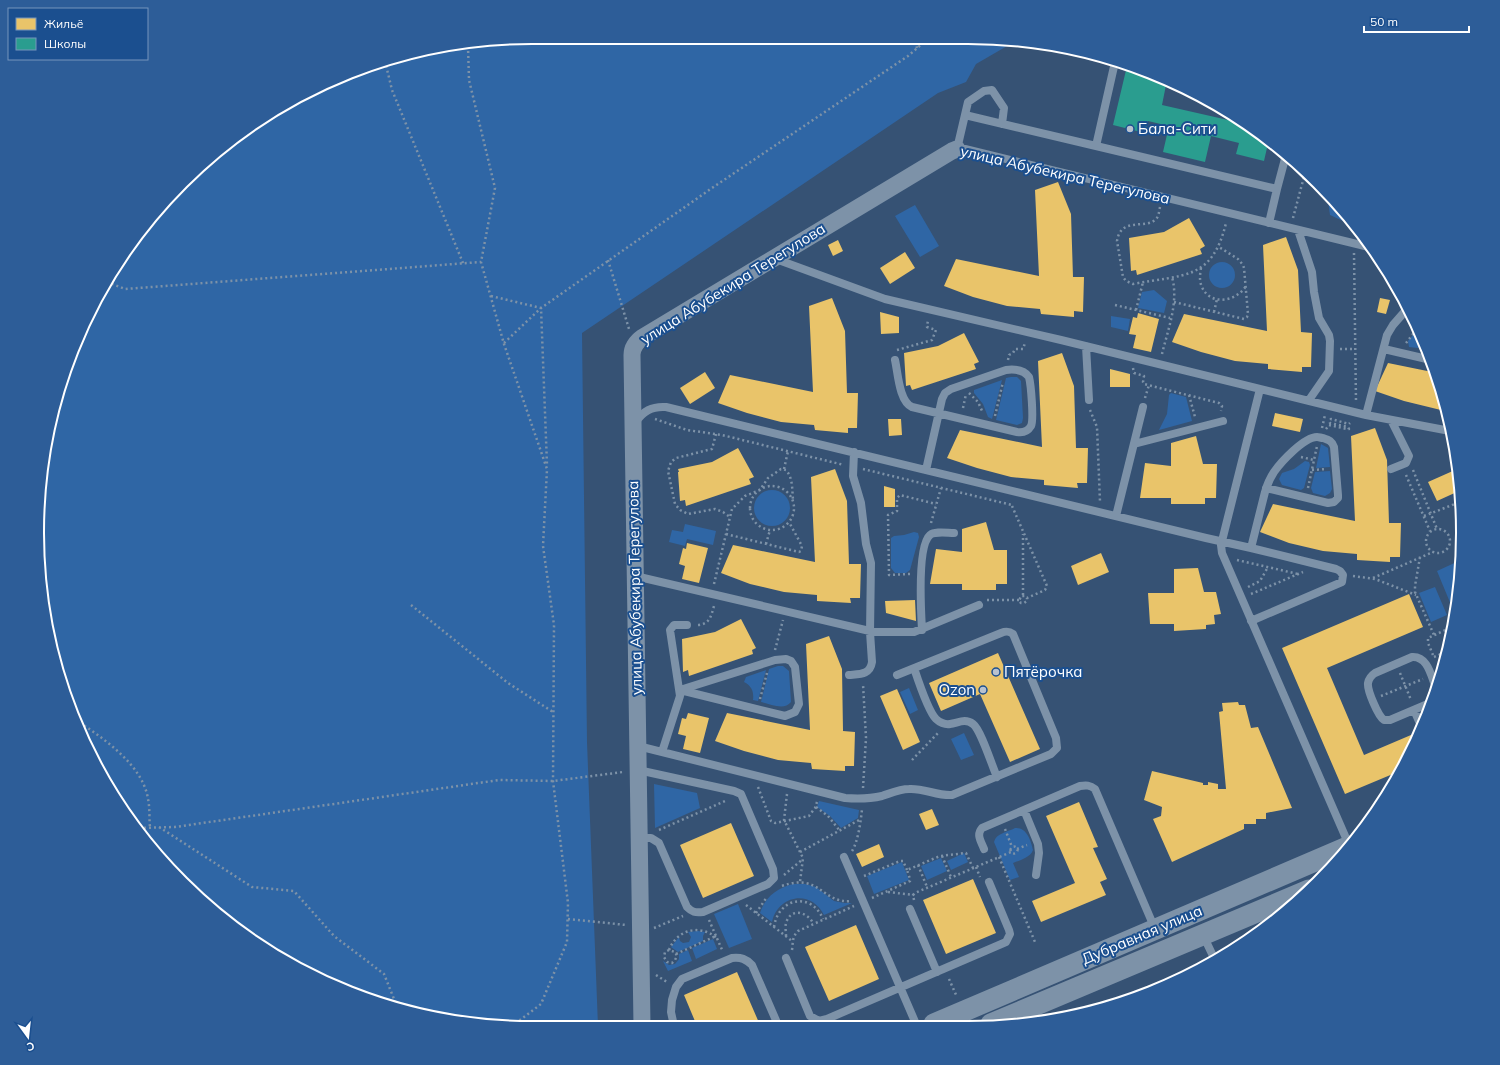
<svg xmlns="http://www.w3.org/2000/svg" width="1500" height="1065" viewBox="0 0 1500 1065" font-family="Mulish,sans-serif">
  <rect width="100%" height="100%" fill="#365274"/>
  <!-- green -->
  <path fill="#2f66a5" d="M 533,37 L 968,37 L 1014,42 L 976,64 L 966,82 L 938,93 L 582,333 L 587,742 L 598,1026 L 500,1027 L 404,1011 L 314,977 L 231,926 L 160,859 L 88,751 L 54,661 L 41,597 L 41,468 L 75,343 L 120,257 L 160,206 L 257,120 L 314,88 L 404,54 Z
    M 1327,194 L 1340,206 L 1356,227 L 1330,215 Z
    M 915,205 L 939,246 L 920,257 L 895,216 Z
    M1209 275a13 13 0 1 1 26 0a13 13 0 1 1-26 0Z
    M 1154,290 L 1167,301 L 1164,313 L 1138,308 L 1142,292 Z
    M 1111,316 L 1130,319 L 1128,331 L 1111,327 Z
    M 1417,330 C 1420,336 1425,344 1418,348 L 1409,347 L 1408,341 Z
    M 1011,377 L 1017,377 L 1021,381 L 1023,418 L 1022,423 L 1017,425 L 996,420 L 1006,378 Z
    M 1002,380 L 992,419 L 988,417 L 983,404 L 974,393 L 974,390 Z
    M 1171,393 L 1186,397 L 1192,421 L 1159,430 L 1167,414 L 1169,395 Z
    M 1321,444 L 1328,448 L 1330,467 L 1316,468 Z
    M 1305,461 L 1309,462 L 1310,465 L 1304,488 L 1301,490 L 1282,485 L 1279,479 L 1282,473 L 1294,469 Z
    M 1330,471 L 1332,489 L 1330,493 L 1325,496 L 1313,493 L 1311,488 L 1315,472 Z
    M754 508a18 18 0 1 1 36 0a18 18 0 1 1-36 0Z
    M 685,524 L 716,531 L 713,545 L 687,539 L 685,546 L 669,542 L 672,530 L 683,532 Z
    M 914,532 L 918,533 L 919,537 L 910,570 L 906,573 L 895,573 L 891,568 L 891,538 L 894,536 L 904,535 Z
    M 1461,560 L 1462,565 L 1454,612 L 1437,571 Z
    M 1435,587 L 1447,615 L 1431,622 L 1419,593 Z
    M 778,666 L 783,666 L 789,671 L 791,702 C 784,711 771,704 761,702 L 769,669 Z
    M 766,670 L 758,701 L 753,700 C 754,692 752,686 744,682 L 746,677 Z
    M 909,688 L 918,710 L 910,714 L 900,692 Z
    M 964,733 L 974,755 L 961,760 L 951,739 Z
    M 654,784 L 697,793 L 700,808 L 655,828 Z
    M 819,801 L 859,810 L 858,818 L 841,828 L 830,816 L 817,807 Z
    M 1015,828 C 1027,827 1031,841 1033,850 C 1030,858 1020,860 1013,863 L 1019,877 L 1010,880 L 994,842 C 996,833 1008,832 1015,828 Z
    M 964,853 L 968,862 L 951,870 L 947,861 Z
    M 941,858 L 947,871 L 927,880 L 921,866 Z
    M 902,862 L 909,880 L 874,894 L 867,876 Z
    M 793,884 L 805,884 L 816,887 L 834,901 L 844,903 L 852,903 L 824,915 C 811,889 778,895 772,922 L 760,913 C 765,897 777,888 793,884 Z
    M 738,904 L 752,939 L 729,948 L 714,914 Z
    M 698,931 L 705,932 L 703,936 L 703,941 L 678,952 L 671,947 L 679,937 L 680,941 L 683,943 L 689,942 L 691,937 L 688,932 Z
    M 713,939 L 717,949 L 696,959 L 692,948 Z
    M 688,950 L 692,961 L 668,971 L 663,961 L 669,965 L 675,964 L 679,959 L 679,954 Z"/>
  <!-- homes -->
  <path fill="#e9c46a" d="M 1058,182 L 1071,214 L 1073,277 L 1084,277 L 1083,312 L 1074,311 L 1074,317 L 1041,314 L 1040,309 L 1007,306 L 973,297 L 944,286 L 956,259 L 1039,276 L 1035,190 Z
    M 1189,218 L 1205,246 L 1200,249 L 1202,254 L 1137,275 L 1136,270 L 1131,271 L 1129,238 L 1164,232 Z
    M 1286,237 L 1298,270 L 1301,332 L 1312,333 L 1311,367 L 1302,367 L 1302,372 L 1268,369 L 1268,364 L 1235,361 L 1201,352 L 1172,342 L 1184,314 L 1267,331 L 1263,245 Z
    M 838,240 L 843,251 L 833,256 L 828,245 Z
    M 905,252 L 915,268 L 890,284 L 880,268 Z
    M 832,298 L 845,331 L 847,393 L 858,393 L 857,428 L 848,428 L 848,433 L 815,430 L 814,425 L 781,422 L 747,413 L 718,403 L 730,375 L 813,392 L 809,306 Z
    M 1380,298 L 1390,300 L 1386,314 L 1377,312 Z
    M 880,312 L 899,317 L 899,333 L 881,334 Z
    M 1138,313 L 1159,319 L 1151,352 L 1133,348 L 1136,335 L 1129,334 L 1133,317 L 1137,318 Z
    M 964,333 L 979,362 L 974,364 L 976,369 L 912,390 L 910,385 L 906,386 L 904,353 L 938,346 Z
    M 1062,353 L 1074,386 L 1076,448 L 1088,448 L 1087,483 L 1077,483 L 1078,488 L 1044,485 L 1044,480 L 1011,477 L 977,468 L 947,458 L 960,430 L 1042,447 L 1038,361 Z
    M 1388,363 L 1437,373 L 1445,411 L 1404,401 L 1375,391 Z
    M 1110,369 L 1130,374 L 1130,387 L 1110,387 Z
    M 705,372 L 715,388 L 690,404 L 680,388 Z
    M 1275,413 L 1303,419 L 1300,432 L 1272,426 Z
    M 888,419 L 901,419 L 902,435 L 889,436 Z
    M 1375,428 L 1387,460 L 1389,523 L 1401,523 L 1400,557 L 1390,557 L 1390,562 L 1357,560 L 1357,554 L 1323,551 L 1289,543 L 1260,532 L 1273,504 L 1355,521 L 1351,436 Z
    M 1196,436 L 1203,464 L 1217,464 L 1216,498 L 1205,498 L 1205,504 L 1171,504 L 1171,498 L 1140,498 L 1145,463 L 1171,466 L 1171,443 Z
    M 738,448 L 754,477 L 749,479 L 751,484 L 686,506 L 685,500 L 680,501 L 678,472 L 679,472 L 678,469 L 712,462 Z
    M 835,469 L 847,501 L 849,564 L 861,564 L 860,598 L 850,598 L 851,603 L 817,601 L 817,595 L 784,592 L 750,584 L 721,573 L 733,545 L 815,562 L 811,477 Z
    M 1455,470 L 1459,479 L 1459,491 L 1437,501 L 1428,482 Z
    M 884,486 L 895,489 L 895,507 L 884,507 Z
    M 986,522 L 994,550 L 1007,550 L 1007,584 L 996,584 L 996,590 L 962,590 L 962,584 L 930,584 L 936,549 L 962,552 L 962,529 Z
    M 687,543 L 708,548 L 699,583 L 682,579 L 685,566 L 679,564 L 683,548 L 686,549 Z
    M 1101,553 L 1109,572 L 1078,585 L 1071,566 Z
    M 1198,568 L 1204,592 L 1216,592 L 1221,614 L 1214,615 L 1215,624 L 1206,625 L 1206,629 L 1174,631 L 1174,624 L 1150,624 L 1148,593 L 1174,593 L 1174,569 Z
    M 1409,594 L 1423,627 L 1327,668 L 1364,755 L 1411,735 L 1415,744 L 1412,751 L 1400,771 L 1345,794 L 1282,648 Z
    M 915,600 L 916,621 L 886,613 L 885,601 Z
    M 741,619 L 756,648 L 752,650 L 753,654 L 689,676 L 688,670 L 683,672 L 682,639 L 715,632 Z
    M 829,636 L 842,669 L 843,731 L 855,732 L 854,766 L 845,766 L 845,771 L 812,769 L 811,763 L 778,760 L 744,751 L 715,741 L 727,713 L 810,730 L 806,644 Z
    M 998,653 L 1040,749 L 1010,762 L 980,694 L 941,711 L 929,683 Z
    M 897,689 L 920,742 L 903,750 L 880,696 Z
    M 1238,702 L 1239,705 L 1245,705 L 1251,728 L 1258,727 L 1292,808 L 1266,813 L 1266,819 L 1256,819 L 1256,824 L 1244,824 L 1244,829 L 1172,862 L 1153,819 L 1161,816 L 1162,807 L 1144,800 L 1152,771 L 1203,783 L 1203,785 L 1208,785 L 1208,782 L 1218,784 L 1218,789 L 1226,789 L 1219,712 L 1223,711 L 1222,703 Z
    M 688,713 L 709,718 L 700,753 L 683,749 L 686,736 L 678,734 L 682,718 L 686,719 Z
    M 1079,802 L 1098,847 L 1093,848 L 1107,879 L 1100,882 L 1106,895 L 1041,922 L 1032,901 L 1075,883 L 1046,816 Z
    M 932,809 L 939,825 L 926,830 L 919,814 Z
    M 731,823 L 754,876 L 703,898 L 680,845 Z
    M 879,844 L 884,857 L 862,867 L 856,854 Z
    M 973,879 L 996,933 L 946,954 L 923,900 Z
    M 856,925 L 879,979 L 829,1001 L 805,947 Z
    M 737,972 L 760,1025 L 697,1026 L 684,995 Z"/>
  <!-- schools -->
  <path fill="#2a9d8f" d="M 1127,66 L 1157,75 L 1176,84 L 1175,87 L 1166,85 L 1162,105 L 1228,120 L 1229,113 L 1269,139 L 1264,161 L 1236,154 L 1239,143 L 1211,136 L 1205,162 L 1163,152 L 1169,126 L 1148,121 L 1145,133 L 1113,125 Z"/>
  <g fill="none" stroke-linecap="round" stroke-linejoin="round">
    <!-- path -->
    <path stroke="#7d92a8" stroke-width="2.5" stroke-dasharray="2 3" stroke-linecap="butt" d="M 913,37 L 917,48
      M 468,46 L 469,80 L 495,188 L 481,262 L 504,344 L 547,469 L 543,546 L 554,625 L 553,781 L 568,903 L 567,942 L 541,1004 L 511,1027
      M 385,61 L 392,90 L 463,263
      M 1160,207 C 1159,211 1159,216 1156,219 C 1146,230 1121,216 1117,241 L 1123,277 L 1126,281 L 1133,284 C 1184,274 1212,281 1226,223
      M 1293,218 L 1305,173
      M 1354,253 L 1356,402
      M 608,260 L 629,329
      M 1201,268 C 1200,274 1199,281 1202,287 C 1210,306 1236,302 1246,286
      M 107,282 L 125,289 L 481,262
      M 491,296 L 541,308 L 547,465
      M 1174,302 L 1244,319 L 1247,317 L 1248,314 L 1244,268 L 1243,265 L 1238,259 L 1219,247
      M 1115,305 L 1170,318
      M 1136,310 L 1143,282
      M 1214,312 L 1217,299
      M 504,343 L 541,308 L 712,188 L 908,56 L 930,37
      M 1406,343 L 1417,329
      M 1340,349 L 1355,349
      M 897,350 L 932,340 L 936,330 L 927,327 L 928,320
      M 1162,354 C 1168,329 1179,302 1172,277
      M 1008,360 L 1009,355 L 1013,353 L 1015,349 L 1023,349 L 1025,343
      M 1133,368 L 1134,373 L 1144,376 L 1143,382 L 1144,384 L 1219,403 L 1222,406 L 1221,411
      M 969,393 L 978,402 L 983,413
      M 1189,395 L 1195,417
      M 1145,398 L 1149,385
      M 963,408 L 966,394
      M 1090,410 L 1097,427 L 1100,502
      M 995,416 L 1003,382
      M 655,419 L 687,430 L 722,435 L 844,465
      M 1322,428 L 1325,415
      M 1326,429 L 1329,425 L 1347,429 L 1349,429 L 1348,427 L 1330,423 L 1329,421 L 1331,419 L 1349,424 L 1350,423
      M 716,434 L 712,449 L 676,458 L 671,462 L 668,471 L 675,504 L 680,510 L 688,514 L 715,509 L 723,512 L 730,517
      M 1301,457 L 1314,460
      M 784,469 L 788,451
      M 863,469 L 1012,505
      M 1312,470 L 1326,469
      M 1413,470 L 1437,529
      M 1406,475 L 1430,531
      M750 508a22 22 0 1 1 44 0a22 22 0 1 1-44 0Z
      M 1308,488 L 1317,446
      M 1012,506 L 1047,586 L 1045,590 L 1027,598 L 1025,596 L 1021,596 L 1019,601 L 1021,603 L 1024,603 L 1027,601 L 1027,598
      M 1424,516 L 1460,502
      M 931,523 L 941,488
      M1426 541a12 12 0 1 1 24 0a12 12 0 1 1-24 0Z
      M 726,534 L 799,552 L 801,551 L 802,546 L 789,522
      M 766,544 L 770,530
      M 1420,557 L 1415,586 L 1415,592 L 1434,635
      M 1237,560 L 1298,574
      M 910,574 L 889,575 L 888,515 L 897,511 L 897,498 L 900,495 L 936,504
      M 1353,576 L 1375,579 L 1416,595
      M 1373,578 L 1433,552
      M 714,584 L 732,509 L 745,496 L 760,490 L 768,478 L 781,469 L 786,470 C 793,478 792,489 793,500
      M 1248,587 L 1260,581 L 1268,567
      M 1251,594 L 1303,572
      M 1023,595 L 1023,534
      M 987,600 L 1019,600
      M 411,605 L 508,683 L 553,712
      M 698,625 C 710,624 711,616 714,606
      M 775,650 L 783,620
      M 1433,655 L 1428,643 L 1428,638 L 1452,627
      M 1434,657 L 1448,651
      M 1400,673 L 1411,700
      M 1381,696 L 1423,679
      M 760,699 L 767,673
      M 76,720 C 103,738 143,765 148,799 C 150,808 149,818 150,827
      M 912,760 L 938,733
      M 758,787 L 771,821 L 775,823 L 809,816 L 815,808 L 817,802
      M 863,788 L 866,738 L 863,684
      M 787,794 L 784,820 L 803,858 L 800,882
      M 816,807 L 828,816 L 840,831
      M 159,827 L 252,887 L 294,891 L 334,936 L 384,974 L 398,1009
      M 139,828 L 175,827 L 499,780 L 553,781 L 623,772
      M 1005,829 L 1012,847
      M 659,830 L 725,801
      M1010.5 850a3.5 3.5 0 1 1 7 0a3.5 3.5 0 1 1-7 0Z
      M 1017,849 L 1027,845
      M 852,851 C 858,842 861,820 862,809
      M 800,852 L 861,819
      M 942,856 L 951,877
      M 999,857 L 1035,942
      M 918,865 L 927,887
      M 976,867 L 980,877
      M 784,875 L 803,859
      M 864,876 L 900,861 L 903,861 L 907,870
      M 782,886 C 820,872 822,904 851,901
      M 888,892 L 914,895
      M 872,898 L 910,881 L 910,879 L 907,870 L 940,856 L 966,853 L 973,868
      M 914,900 L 913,895 L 915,893 L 1011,852
      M 746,905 L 792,941
      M 756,913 L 767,897
      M 568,919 L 626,925
      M 709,920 L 723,952
      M 774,927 C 778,898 811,891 823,919
      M 654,928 L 683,916
      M 786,936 C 786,932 785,927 786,923 C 791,907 807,912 813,923
      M 669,950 L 665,952 L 664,957 L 667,962 L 672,963 L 675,960 L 677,956 L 675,952 L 669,950 C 677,930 698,924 716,937
      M 792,950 C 793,943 792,937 798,931 L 854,906
      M 676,954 L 716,936
      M 656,975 L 667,982
      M 949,979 L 957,997"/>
    <!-- service -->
    <path stroke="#7d92a8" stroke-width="8" d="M 1115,62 L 1096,146 L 1277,189 L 1286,155
      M 965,115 L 1096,146
      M 1002,124 L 1004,108 L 992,90 L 984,91 L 968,102 L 957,149 L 965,149 L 1369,247
      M 1269,223 L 1277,189
      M 1298,230 L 1312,272 L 1314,292 L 1319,318 L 1329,335 L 1330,341 L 1329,371 L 1309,400
      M 773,258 L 885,299 L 1061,340 L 1366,415 L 1450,431
      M 1086,346 L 1089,400
      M 1384,349 L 1431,360
      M 895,360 C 898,373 899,401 912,407 C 947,415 982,424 1017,432 C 1023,433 1028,431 1031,426 C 1034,420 1031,385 1029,377 C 1024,370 1014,369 1006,370 L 951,389 L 945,393 L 942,399 L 926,470
      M 1260,389 L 1221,545 L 1222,553 L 1349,845
      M 1366,415 L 1387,335 L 1393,325 L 1407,309
      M 635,423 C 643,411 652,406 666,407 L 1206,538 L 1251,548 L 1265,492 C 1267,485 1270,478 1274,472 C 1281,462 1304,437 1317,437 C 1319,437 1321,438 1323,438 C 1329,440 1332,441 1334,447 L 1338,495 L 1338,498 L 1334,502 L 1328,503 L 1266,488
      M 1134,444 L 1223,421
      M 1391,469 L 1406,463 L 1409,456 L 1391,420
      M 1116,516 L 1143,407
      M 635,576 L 874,632 L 914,632 L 979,605
      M 1251,621 L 1342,582 L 1343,575 L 1340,571 L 1336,569 L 1251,548
      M 922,630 C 921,612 917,546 930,535 C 935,531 947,533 954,533
      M 786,659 L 791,661 L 795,667 L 799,704 L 795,712 L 785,716 L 680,690 L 775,660 Z
      M 914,668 C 918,680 928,711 936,719 C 939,722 945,725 950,724 C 958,723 965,718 973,724 C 981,730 992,766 997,777
      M 849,675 C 860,674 870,675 872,662 L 870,632 L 871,563 L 866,544 L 861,503 L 853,476 L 854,452
      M 1430,703 L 1390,720 L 1384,720 C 1378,716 1367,690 1368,683 C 1369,678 1372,675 1375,673 L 1412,657 C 1428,656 1431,676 1436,688
      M 1414,710 L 1421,726
      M 638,746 L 845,798 C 858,799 869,799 882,796 C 891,793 900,789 909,789 C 924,788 937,796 952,795 L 1051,754 L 1057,748 L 1056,738 L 1013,634 C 1009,631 1006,631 1001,633 L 897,675
      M 662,752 L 680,696 L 670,630 L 674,625 L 687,625
      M 638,770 L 734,791 L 741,794 L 773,869 L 774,878 L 768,884 L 703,912 C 695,913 692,912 687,907 L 659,843 L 651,838 L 639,838
      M 1024,810 L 1038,844 L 1039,853 L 1036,875
      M 984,849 C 981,841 976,835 982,828 L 1080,786 C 1086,785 1090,785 1095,789 L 1155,929
      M 844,857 L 916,1024
      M 910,909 L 937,972
      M 1203,935 L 1214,958
      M 786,958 L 810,1016 L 819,1021 L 827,1019 L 1006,942 L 1010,934 L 1009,930 L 989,882
      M 674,1026 L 671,1012 L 672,1000 L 676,987 L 682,979 L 732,958 C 741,957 746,959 752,965 L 778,1025"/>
    <!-- minor -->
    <path stroke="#7d92a8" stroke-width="17" d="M 642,1026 L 632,355 C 632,347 636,342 643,337 L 952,151 L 957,149"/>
    <!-- tertiary -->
    <path stroke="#7d92a8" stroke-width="21" d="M 934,1024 L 1350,846
      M 991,1024 L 1309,890"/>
  </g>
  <!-- markers -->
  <g fill="#b9c2ce" stroke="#1b4f8f" stroke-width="1.5">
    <circle cx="1130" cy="129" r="4"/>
    <circle cx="996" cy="672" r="4"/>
    <circle cx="983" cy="690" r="4"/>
  </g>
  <g text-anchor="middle" stroke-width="4" stroke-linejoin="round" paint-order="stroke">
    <!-- poi labels -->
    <g font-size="15" fill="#fff" stroke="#1b4f8f" text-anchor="start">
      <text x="1138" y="134">Бала-Сити</text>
      <text x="1004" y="677">Пятёрочка</text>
      <text x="975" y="695" text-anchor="end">Ozon</text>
    </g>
    <!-- street labels -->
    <g font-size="15" fill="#fff" stroke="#1b4f8f">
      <text transform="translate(1065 175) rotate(13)" y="5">улица Абубекира Терегулова</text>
      <text transform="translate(733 284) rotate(-32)" y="5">улица Абубекира Терегулова</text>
      <text transform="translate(635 588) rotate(-91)" y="5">улица Абубекира Терегулова</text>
      <text transform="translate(1142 935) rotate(-23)" y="5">Дубравная улица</text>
    </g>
  </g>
  <!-- crop -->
  <path d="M0 0H1500V1065H0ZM532 44H968A488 488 0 0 1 1456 532V533A488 488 0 0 1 968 1021H532A488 488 0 0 1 44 533V532A488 488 0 0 1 532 44Z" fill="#2d5d98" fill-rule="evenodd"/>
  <path fill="none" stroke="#fff" stroke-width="2" d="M532 44H968A488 488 0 0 1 1456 532V533A488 488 0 0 1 968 1021H532A488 488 0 0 1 44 533V532A488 488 0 0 1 532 44Z"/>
  <!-- legend -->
  <rect x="8" y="8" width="140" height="52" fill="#1b4f8f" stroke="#7695bc"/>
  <rect x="16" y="18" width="20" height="12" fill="#e9c46a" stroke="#7695bc"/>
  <text x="44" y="28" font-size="12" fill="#ffffff">Жильё</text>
  <rect x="16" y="38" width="20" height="12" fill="#2a9d8f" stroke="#7695bc"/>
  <text x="44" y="48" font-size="12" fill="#ffffff">Школы</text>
  <!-- north arrow -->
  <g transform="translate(28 1037) rotate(165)" stroke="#1b4f8f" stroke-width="3" paint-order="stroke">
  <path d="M0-3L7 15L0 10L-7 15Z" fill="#ffffff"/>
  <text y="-6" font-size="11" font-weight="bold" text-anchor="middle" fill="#ffffff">С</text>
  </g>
  <!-- scale -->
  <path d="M1364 26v6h105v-6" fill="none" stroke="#ffffff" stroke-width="2"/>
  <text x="1370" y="26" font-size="12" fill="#ffffff" stroke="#1b4f8f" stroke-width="3" paint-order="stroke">50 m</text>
</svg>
